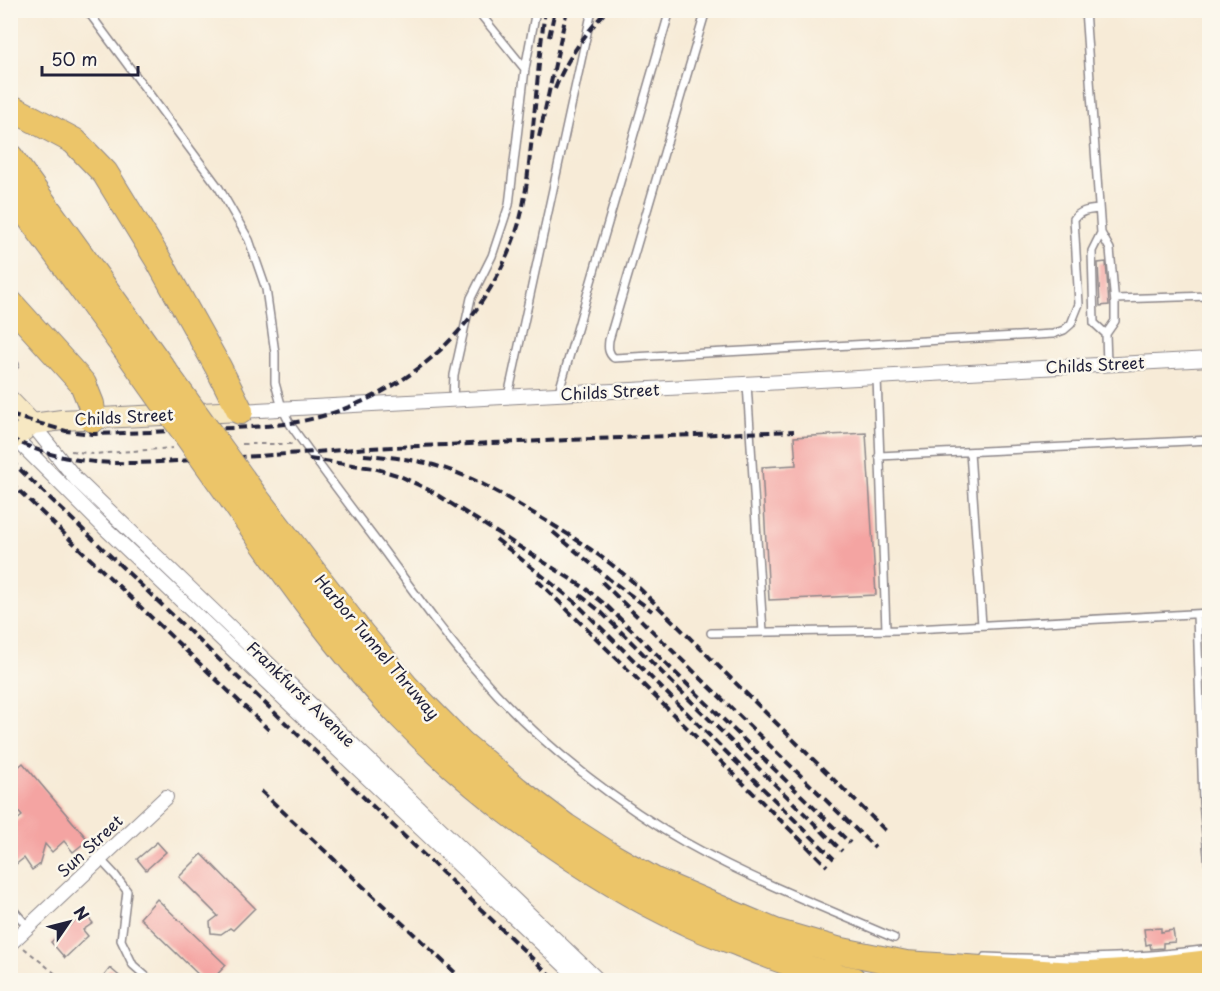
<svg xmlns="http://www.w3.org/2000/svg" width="1220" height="991" viewBox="0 0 1220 991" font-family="'Playpen Sans',sans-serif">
  <rect width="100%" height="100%" fill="#fbf7ec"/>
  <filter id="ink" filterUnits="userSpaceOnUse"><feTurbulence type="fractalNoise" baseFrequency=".0167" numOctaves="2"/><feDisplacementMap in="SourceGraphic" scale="12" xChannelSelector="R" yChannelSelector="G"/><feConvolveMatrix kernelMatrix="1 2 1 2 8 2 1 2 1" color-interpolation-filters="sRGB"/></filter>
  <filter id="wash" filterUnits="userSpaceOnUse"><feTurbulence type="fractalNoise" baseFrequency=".008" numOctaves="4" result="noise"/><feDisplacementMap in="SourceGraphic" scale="24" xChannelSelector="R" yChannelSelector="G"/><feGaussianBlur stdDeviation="1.35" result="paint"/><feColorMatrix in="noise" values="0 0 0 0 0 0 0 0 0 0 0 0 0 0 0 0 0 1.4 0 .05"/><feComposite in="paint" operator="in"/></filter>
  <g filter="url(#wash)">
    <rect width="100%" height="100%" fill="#f7ebd7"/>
    <g id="blocks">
      <!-- building -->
      <path fill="#f4a4a2" d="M 1106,262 L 1109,305 L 1100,306 L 1098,263 Z
        M 866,433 L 876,595 L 769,600 L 762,467 L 796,465 L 794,437 Z
        M 23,763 L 88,840 L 73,852 L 64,841 L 52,852 L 45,844 L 39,865 L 32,870 L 24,858 L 10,869 L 10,826 L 22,816 L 10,802 L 10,774 Z
        M 157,842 L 166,852 L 146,870 L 137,859 Z
        M 202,854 L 255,908 L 233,930 L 230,928 L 221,934 L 211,933 L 210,922 L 218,916 L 179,877 Z
        M 157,899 L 226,965 L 211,981 L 205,981 L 140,918 Z
        M 84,913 L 93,923 L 83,930 L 88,936 L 65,958 L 51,942 Z
        M 1161,928 L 1161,932 L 1173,930 L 1175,942 L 1163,943 L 1163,948 L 1151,949 L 1150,944 L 1146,945 L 1144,929 Z
        M 110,968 L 125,981 L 100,981 Z"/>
    </g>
  </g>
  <g filter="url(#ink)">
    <use href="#blocks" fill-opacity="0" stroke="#8c8689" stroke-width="1.5"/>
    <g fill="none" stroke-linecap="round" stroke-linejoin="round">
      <!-- service casing -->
      <g stroke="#8c8689" stroke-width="10">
        <path id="service" d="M 87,10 L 219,188 L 249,240 L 266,289 L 275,353 L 275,383 L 282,408 L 290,424 C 320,467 352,509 384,551 C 414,592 444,635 478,673 C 531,735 596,787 664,830 C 736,874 816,904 894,938
          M 477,10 L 525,69
          M 706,10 L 609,340 C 608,348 608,353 614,358 L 1053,334 L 1064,330 L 1071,324 L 1079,304 L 1074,219 C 1080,210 1090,210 1099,209
          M 1085,10 L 1101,233
          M 1115,299 L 1210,296
          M 1106,334 L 1094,323 L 1092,251 L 1101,233 L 1110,249 L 1115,304 L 1115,321 L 1106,334 L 1107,364
          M 10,361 L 15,365
          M 877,377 L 886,630
          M 747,384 L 763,632
          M 558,395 L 670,10
          M 508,396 L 592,10
          M 453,399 L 454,375 L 471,298 L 492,256 L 509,205 L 525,69 L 536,10
          M 970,452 L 982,625
          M 879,456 L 1210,440
          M 1197,614 L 1203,802 L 1210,877
          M 711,633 L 896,630 L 1210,613
          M 100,859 L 115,875 L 127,891 L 121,940 L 133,965 L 150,980
          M 10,906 L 28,927
          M 985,957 C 1060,960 1135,959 1210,949"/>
      </g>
      <!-- minor casing -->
      <g stroke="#8c8689" stroke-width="16">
        <path id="minor" d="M 240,411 L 1210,359
          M 32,424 L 76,479 L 598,980
          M 15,438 L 106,529 L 580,980
          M 10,944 L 166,797"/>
      </g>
      <!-- secondary casing -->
      <g stroke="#8c8689" stroke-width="22">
        <path id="secondary" d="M 10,401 L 32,424
          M 10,434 L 15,438 L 32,424 L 62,420 L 240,411"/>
      </g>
      <!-- motorway casing -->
      <g stroke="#8c8689" stroke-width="28">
        <path id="motorway" d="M 10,107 L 74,141 L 105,173 L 159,261 L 218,367 L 240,411
          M 10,157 L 139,336
          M 10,190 L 118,338
          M 10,303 L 83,384 L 91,404 L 93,419
          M 255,497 L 362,635 L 406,687 L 462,744 L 517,790 L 566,827 L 611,856 L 655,881 L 775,932 L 837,950 L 906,964 L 1073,975 L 1141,971 L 1210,963
          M 233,500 C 285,574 338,649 400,715 C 475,794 587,877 686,922 C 704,931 722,937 741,944 C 777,959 815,973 853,980"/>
      </g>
      <!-- path -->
      <path stroke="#8c8689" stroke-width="2" stroke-dasharray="4.5 4.5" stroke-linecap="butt" d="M 242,444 L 293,444
        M 71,451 L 93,454 L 173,448
        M 24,948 L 63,980"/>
      <!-- service -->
      <use href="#service" stroke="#fff" stroke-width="7"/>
      <!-- minor -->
      <use href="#minor" stroke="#fff" stroke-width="14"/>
      <!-- secondary -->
      <use href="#secondary" stroke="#f7e8c3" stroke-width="20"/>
      <!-- motorway -->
      <use href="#motorway" stroke="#ecc569" stroke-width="26"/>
      <!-- rail -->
      <path stroke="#22223b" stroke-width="4" stroke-dasharray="9 4.5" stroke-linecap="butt" d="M 549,37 L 555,10
        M 555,89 C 566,59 586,33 607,10
        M 539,137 L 567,10
        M 10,415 L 66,431 L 93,434 C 133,433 172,431 211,429 C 246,427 281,427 315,418 C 413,393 490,320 519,223 C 526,198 528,172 531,146 C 536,101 539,56 545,10
        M 10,438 C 77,472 137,463 208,459 C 262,456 315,452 369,448 L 794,431
        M 364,455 C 389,457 416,459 440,467 C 471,476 499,493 526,509 C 564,531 599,553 632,581 L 888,833
        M 309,459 L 374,468 L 400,476 L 431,491 L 585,588 L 607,606 L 850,843
        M 10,460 L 555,980
        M 10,482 L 269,730
        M 553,532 L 609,579 L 652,611
        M 496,539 L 575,602 L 834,859
        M 537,580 L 827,866
        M 602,582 L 875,848
        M 580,595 L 601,612 L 842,851
        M 261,791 L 463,980"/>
      <!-- motorway-bridge casing -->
      <g stroke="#8c8689" stroke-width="28" stroke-linecap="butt">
        <path id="motorway-bridge" d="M 139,336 L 255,497
          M 118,338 L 233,500"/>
      </g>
      <!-- motorway-bridge -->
      <use href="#motorway-bridge" stroke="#ecc569" stroke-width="26"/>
    </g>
  </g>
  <g text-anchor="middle" stroke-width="5" stroke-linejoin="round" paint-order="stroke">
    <!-- street labels -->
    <g font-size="16" fill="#22223b" stroke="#fbf7ec">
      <text transform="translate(1095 365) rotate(-3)" y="6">Childs Street</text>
      <text transform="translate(610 392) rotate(-3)" y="6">Childs Street</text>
      <text transform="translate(124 417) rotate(-3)" y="6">Childs Street</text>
      <text transform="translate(377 647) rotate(50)" y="6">Harbor Tunnel Thruway</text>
      <text transform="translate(301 694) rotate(44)" y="6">Frankfurst Avenue</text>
      <text transform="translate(90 846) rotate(-43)" y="6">Sun Street</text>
    </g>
  </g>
  <!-- margin -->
  <rect width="1220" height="991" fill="none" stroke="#fbf7ec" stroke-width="36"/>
  <!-- north arrow -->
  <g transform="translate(69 922) rotate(55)" stroke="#fbf7ec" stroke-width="4.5" paint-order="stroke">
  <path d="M0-4.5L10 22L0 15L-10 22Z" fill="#22223b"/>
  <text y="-9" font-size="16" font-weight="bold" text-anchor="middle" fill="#22223b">N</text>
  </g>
  <!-- scale -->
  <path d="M42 66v9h96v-9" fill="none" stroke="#22223b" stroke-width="3"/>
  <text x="51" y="66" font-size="18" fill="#22223b" stroke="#fbf7ec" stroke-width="4.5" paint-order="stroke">50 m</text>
</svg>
